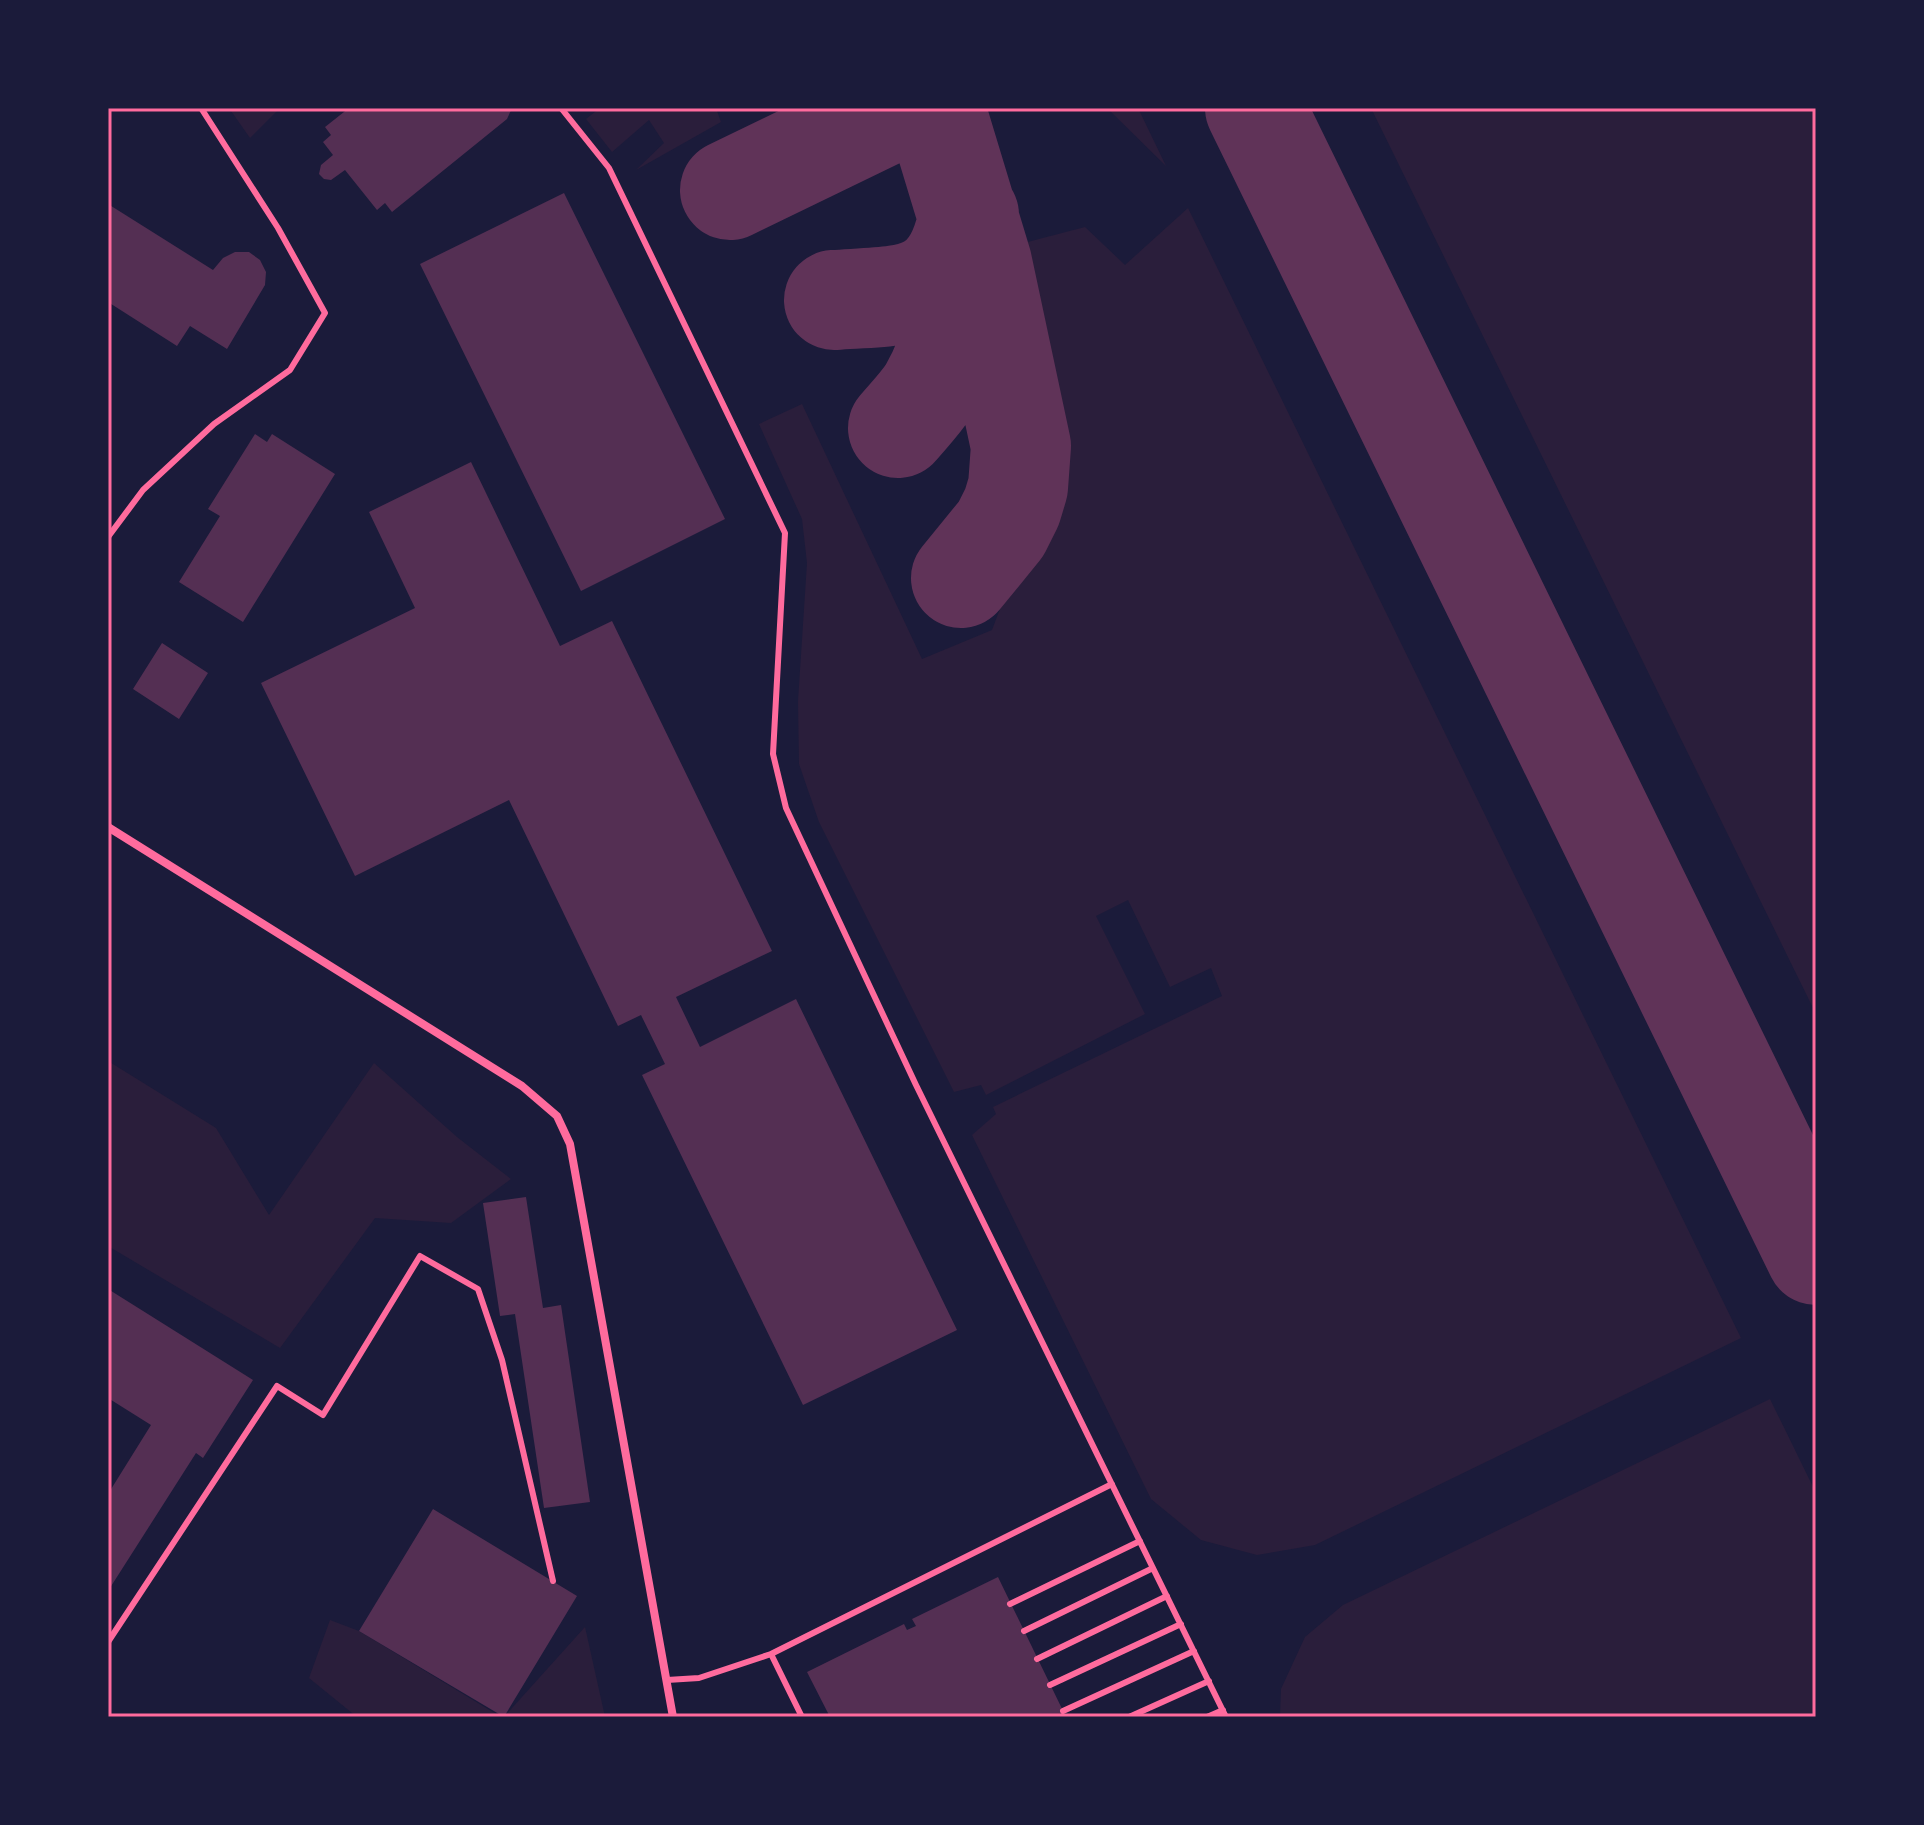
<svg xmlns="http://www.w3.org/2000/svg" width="1924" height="1825" viewBox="0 0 1924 1825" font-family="Spectral,serif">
  <rect width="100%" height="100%" fill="#1b1b3a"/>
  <!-- green -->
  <path fill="#2a1e3b" d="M 229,108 L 280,108 L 250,138 Z
    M 600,108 L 716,108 L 721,122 L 636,170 L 664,143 L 649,120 L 612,152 L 586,119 Z
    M 1107,108 L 1138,108 L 1166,166 Z
    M 1371,108 L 1816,108 L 1816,1014 Z
    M 1188,208 L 1741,1338 L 1315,1545 L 1257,1555 L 1201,1540 L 1151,1499 L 972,1135 L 996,1114 L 993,1107 L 1222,996 L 1211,968 L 1170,987 L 1128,900 L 1096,916 L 1145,1014 L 986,1095 L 981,1085 L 954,1092 L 819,822 L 799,764 L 798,701 L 807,563 L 802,519 L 759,424 L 802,404 L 922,659 L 992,630 L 1052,470 L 1001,249 L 1085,227 L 1125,265 Z
    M 108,1061 L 216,1128 L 269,1215 L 374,1063 L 457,1137 L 511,1179 L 451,1223 L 375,1218 L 280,1348 L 108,1246 Z
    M 1770,1399 L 1816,1493 L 1816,1717 L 1280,1717 L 1281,1689 L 1305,1637 L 1343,1605 Z
    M 330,1620 L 359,1631 L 501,1717 L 357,1717 L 309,1678 Z
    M 585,1627 L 605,1717 L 504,1717 Z"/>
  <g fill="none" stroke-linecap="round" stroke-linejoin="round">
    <!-- taxiway -->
    <path stroke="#603358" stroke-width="100" d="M 935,108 L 982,263 L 1021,446 L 1018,487 L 1012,507 L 1001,529 L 961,578
      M 1255,108 L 1816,1255
      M 730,190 L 899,108
      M 834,300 C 910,295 951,301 969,215
      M 898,428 C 908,416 920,404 929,390 C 954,347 965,291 968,242"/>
  </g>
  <!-- building -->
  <path fill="#542f53" d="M 349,108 L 512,108 L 507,119 L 392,212 L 385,203 L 377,210 L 345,170 L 331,180 L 324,179 L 319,174 L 321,165 L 333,155 L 323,142 L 331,135 L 325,127 Z
    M 564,193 L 725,519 L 581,591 L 420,264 Z
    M 108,204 L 213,270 L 223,258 L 235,252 L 249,252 L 260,260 L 266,272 L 265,285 L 227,349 L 190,326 L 177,346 L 108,302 Z
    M 255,434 L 267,442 L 272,434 L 335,474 L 243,622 L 179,582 L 220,516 L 208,509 Z
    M 471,462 L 560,646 L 612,621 L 772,951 L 676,997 L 700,1047 L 796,999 L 957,1330 L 803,1405 L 642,1075 L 665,1064 L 641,1015 L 618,1026 L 509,800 L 355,876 L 261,683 L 415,608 L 369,512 Z
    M 162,643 L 208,673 L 179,719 L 133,689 Z
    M 526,1197 L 543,1308 L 561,1305 L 590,1502 L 544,1508 L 515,1314 L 500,1316 L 483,1203 Z
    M 108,1289 L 253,1380 L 203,1458 L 196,1453 L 108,1591 L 108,1494 L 151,1425 L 108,1398 Z
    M 433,1509 L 577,1596 L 504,1717 L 359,1631 Z
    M 998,1577 L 1066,1717 L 830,1717 L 807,1672 L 904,1624 L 907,1630 L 916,1626 L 912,1619 Z"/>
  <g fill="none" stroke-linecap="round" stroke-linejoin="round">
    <!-- service -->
    <path stroke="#ff6b9d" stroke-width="6" d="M 561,108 L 609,168 L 785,533 L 773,754 L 786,808 L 916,1085 L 1226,1717
      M 108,537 L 143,490 L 214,424 L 290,370 L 325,313 L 278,228 L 201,108
      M 1010,1604 L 1140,1541
      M 1024,1631 L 1153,1568
      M 108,1642 L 277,1386 L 323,1415 L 420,1256 L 478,1289 L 502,1360 L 553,1581
      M 1037,1659 L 1167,1596
      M 667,1680 L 699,1678 L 771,1654
      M 1050,1685 L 1181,1624
      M 1063,1711 L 1194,1651
      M 802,1717 L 771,1654 L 1112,1484
      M 1129,1717 L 1209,1681
      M 1207,1717 L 1223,1710"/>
    <!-- minor -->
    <path stroke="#ff6b9d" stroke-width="8" d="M 108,827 L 522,1086 L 557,1116 L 570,1144 L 673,1717"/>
  </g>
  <!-- border -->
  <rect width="1924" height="1825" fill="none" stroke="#1b1b3a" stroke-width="220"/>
  <rect x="110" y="110" width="1704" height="1605" fill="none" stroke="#ff6b9d" stroke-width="3"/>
</svg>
